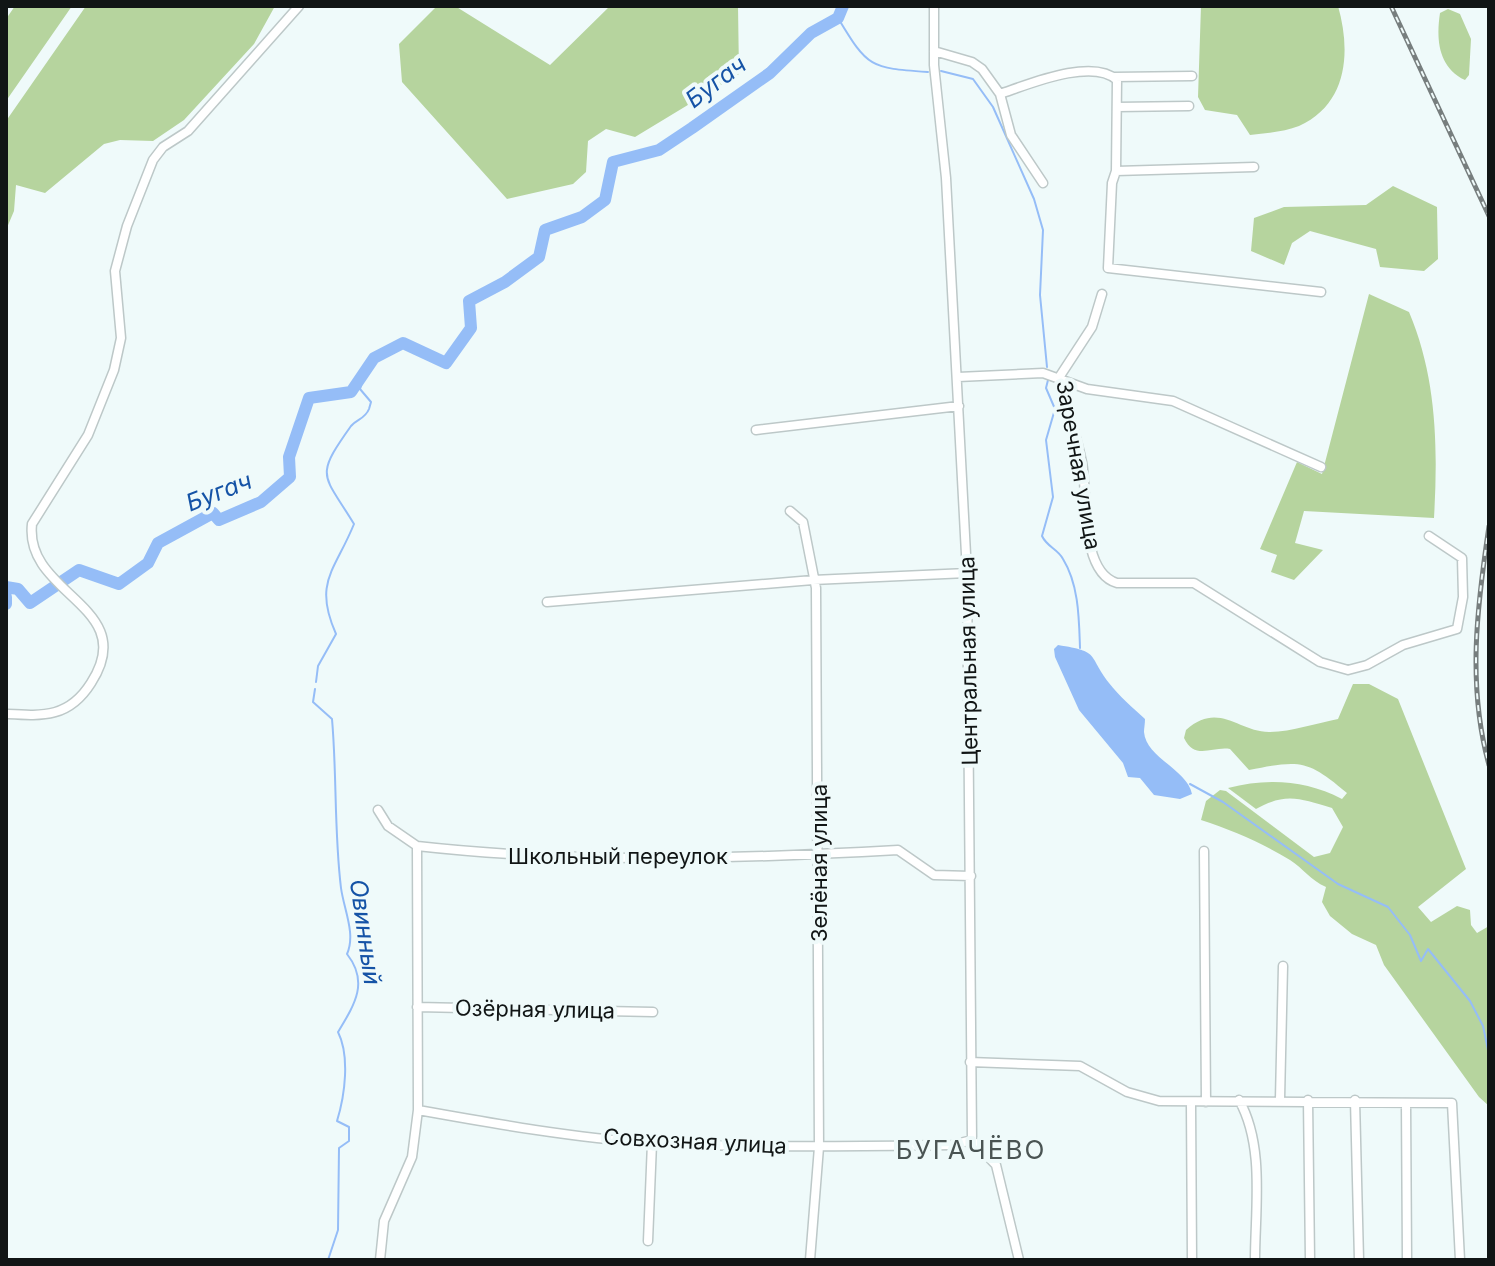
<svg xmlns="http://www.w3.org/2000/svg" width="1495" height="1266" viewBox="0 0 1495 1266" font-family="Inter,sans-serif">
  <rect width="100%" height="100%" fill="#effafa"/>
  <!-- green -->
  <path fill="#b6d49e" d="M 15,6 L 72,6 L 6,101 L 6,19 Z
    M 86,6 L 275,6 L 254,44 L 184,120 L 153,141 L 120,140 L 104,144 L 45,193 L 16,185 L 14,211 L 6,230 L 6,121 Z
    M 437,6 L 455,6 L 550,65 L 610,6 L 738,6 L 739,74 L 635,137 L 606,129 L 588,141 L 586,172 L 573,184 L 507,199 L 402,82 L 399,44 Z
    M 1201,6 L 1338,6 C 1351,51 1348,104 1299,126 C 1284,132 1266,133 1250,135 L 1237,115 L 1205,110 L 1198,97 Z
    M 1448,9 L 1460,14 L 1471,39 L 1469,75 L 1465,80 C 1438,67 1436,39 1440,13 Z
    M 1393,186 L 1437,207 L 1438,259 L 1424,271 L 1380,267 L 1376,249 L 1310,231 L 1292,243 L 1284,265 L 1251,251 L 1254,218 L 1284,207 L 1366,205 Z
    M 1369,294 L 1409,312 C 1437,378 1438,448 1434,518 L 1304,511 L 1295,543 L 1323,550 L 1294,580 L 1271,572 L 1277,555 L 1260,549 L 1297,462 L 1322,474 Z
    M 1353,684 L 1369,684 L 1398,699 L 1466,869 L 1418,907 L 1431,922 L 1457,906 L 1470,910 L 1471,925 L 1477,933 L 1489,926 L 1489,1106 L 1479,1097 L 1384,965 L 1376,945 L 1352,934 L 1330,916 L 1322,902 L 1326,887 C 1310,880 1304,869 1290,860 C 1262,843 1232,830 1201,820 L 1206,801 L 1220,790 L 1226,791 L 1314,857 L 1330,853 L 1343,827 L 1332,808 C 1300,799 1287,792 1256,809 L 1228,788 C 1268,778 1305,780 1342,799 L 1347,793 C 1307,759 1300,760 1249,770 L 1230,749 C 1212,746 1195,761 1184,738 L 1186,730 C 1219,701 1238,732 1269,732 C 1291,732 1317,723 1338,719 Z"/>
  <!-- water -->
  <path fill="#95bdf7" d="M 1058,645 C 1101,652 1087,654 1109,683 C 1119,696 1133,708 1145,719 C 1145,724 1144,728 1144,732 C 1146,758 1187,769 1192,794 L 1180,799 L 1154,795 L 1140,778 L 1128,777 L 1123,763 L 1079,710 L 1055,657 L 1054,649 Z"/>
  <g fill="none" stroke-linecap="round" stroke-linejoin="round">
    <!-- stream -->
    <path stroke="#95bdf7" stroke-width="2" d="M 838,18 C 868,68 870,68 928,72
      M 941,71 L 973,79 L 993,107 L 1034,199 L 1043,230 L 1040,295 L 1047,367
      M 1048,380 L 1046,388 L 1055,409 L 1046,440 L 1053,497 L 1042,536 C 1047,547 1058,549 1063,559 C 1079,585 1079,619 1080,648
      M 316,682 L 318,666 L 336,634 C 313,582 335,571 354,524 C 323,473 314,478 351,426 C 357,419 365,419 369,409 L 371,402 L 360,389 L 364,376
      M 315,689 L 313,702 L 332,719 C 337,776 334,831 341,888 C 344,910 356,934 347,954 C 369,982 355,1004 338,1032 C 350,1056 345,1095 337,1121 L 349,1127 L 349,1141 L 339,1148 L 338,1230 L 328,1260
      M 1190,784 L 1223,802 L 1338,884 L 1388,907 L 1410,935 L 1421,961 L 1428,949 L 1470,1001 L 1483,1026 L 1489,1055"/>
    <!-- river -->
    <path stroke="#95bdf7" stroke-width="12" d="M 6,587 L 18,589 L 30,603 L 79,570 L 119,584 L 148,563 L 158,543 L 213,513 L 219,520 L 261,502 L 290,477 L 289,457 L 309,398 L 351,392 L 374,358 L 403,343 L 446,363 L 471,328 L 469,301 L 505,282 L 539,257 L 545,230 L 582,217 L 605,200 L 613,162 L 659,150 L 692,128 L 770,73 L 811,33 L 838,18 L 843,6
      M 6,597 L 6,604"/>
    <!-- street casing -->
    <g stroke="#bdc8c8" stroke-width="11">
      <path id="street" d="M 934,6 L 934,65 L 946,178 L 967,573 L 972,1140 L 996,1165 L 1019,1260
        M 934,51 L 972,62 L 982,69 L 1000,94 L 1011,135 L 1043,183
        M 1114,77 L 1192,76
        M 1000,94 C 1027,85 1092,57 1117,80 L 1116,171 L 1112,183 L 1108,268 L 1321,292
        M 1117,107 L 1189,106
        M 1116,171 L 1254,167
        M 1102,294 L 1092,327 L 1060,376 C 1065,405 1076,433 1082,462 C 1088,492 1079,572 1117,583 L 1194,583 L 1320,662 L 1348,670 L 1367,665 L 1403,645 L 1457,629 L 1463,597 L 1462,558 L 1429,536
        M 958,377 L 1043,373 L 1087,389 L 1173,401 L 1321,467
        M 756,430 L 959,406
        M 790,511 L 803,522 L 816,588 L 819,1147 L 810,1260
        M 547,602 L 813,580 L 967,573
        M 6,714 C 43,716 69,718 91,683 C 141,606 24,595 32,524 L 88,435 L 114,370 L 121,338 L 115,271 L 127,226 L 153,160 L 163,147 L 188,131 L 299,6
        M 378,810 L 388,826 L 417,846 L 418,1110 L 412,1157 L 384,1221 L 380,1260
        M 417,846 C 578,864 737,859 898,850 L 934,875 L 971,876
        M 1204,851 L 1206,1102
        M 417,1007 L 653,1012
        M 970,1062 L 1080,1066 L 1127,1092 L 1159,1101 L 1452,1103 L 1460,1260
        M 1280,1099 L 1283,966
        M 1239,1100 C 1265,1146 1255,1209 1255,1260
        M 1308,1100 L 1310,1260
        M 1355,1100 L 1359,1260
        M 1406,1103 L 1407,1260
        M 1191,1104 L 1192,1260
        M 418,1110 C 496,1124 574,1138 653,1143 C 753,1148 852,1146 952,1145 L 972,1140
        M 648,1241 L 652,1143"/>
    </g>
    <!-- street -->
    <use href="#street" stroke="#fff" stroke-width="8"/>
    <!-- rail casing -->
    <g stroke="#777e7e" stroke-width="5">
      <path id="rail" d="M 1391,6 L 1489,216
        M 1489,526 C 1477,607 1467,685 1489,765"/>
    </g>
    <!-- rail -->
    <use href="#rail" stroke="#effafa" stroke-width="2" stroke-dasharray="6" stroke-linecap="butt"/>
  </g>
  <g text-anchor="middle" stroke-width="8" stroke-linejoin="round" paint-order="stroke">
    <!-- street labels -->
    <g font-size="22" fill="#111515" stroke="#effafa">
      <text transform="translate(1079 465) rotate(80)" y="8">Заречная улица</text>
      <text transform="translate(968 661) rotate(-91)" y="8">Центральная улица</text>
      <text x="618" y="864">Школьный переулок</text>
      <text transform="translate(819 863) rotate(-90)" y="8">Зелёная улица</text>
      <text transform="translate(535 1009) rotate(1)" y="8">Озёрная улица</text>
      <text transform="translate(695 1141) rotate(3)" y="8">Совхозная улица</text>
    </g>
    <!-- water labels -->
    <g font-size="24" font-style="italic" fill="#1553a6" stroke="#effafa">
      <text transform="translate(716 82) rotate(-37)" y="8">Бугач</text>
      <text transform="translate(219 492) rotate(-21)" y="8">Бугач</text>
      <text transform="translate(365 932) rotate(82)" y="8">Овинный</text>
    </g>
    <!-- quarter labels -->
    <g font-size="26" letter-spacing="2" fill="#4a5453" stroke="#effafa">
      <text x="971" y="1159">БУГАЧЁВО</text>
    </g>
  </g>
  <!-- border -->
  <rect width="1495" height="1266" fill="none" stroke="#111515" stroke-width="16"/>
</svg>
